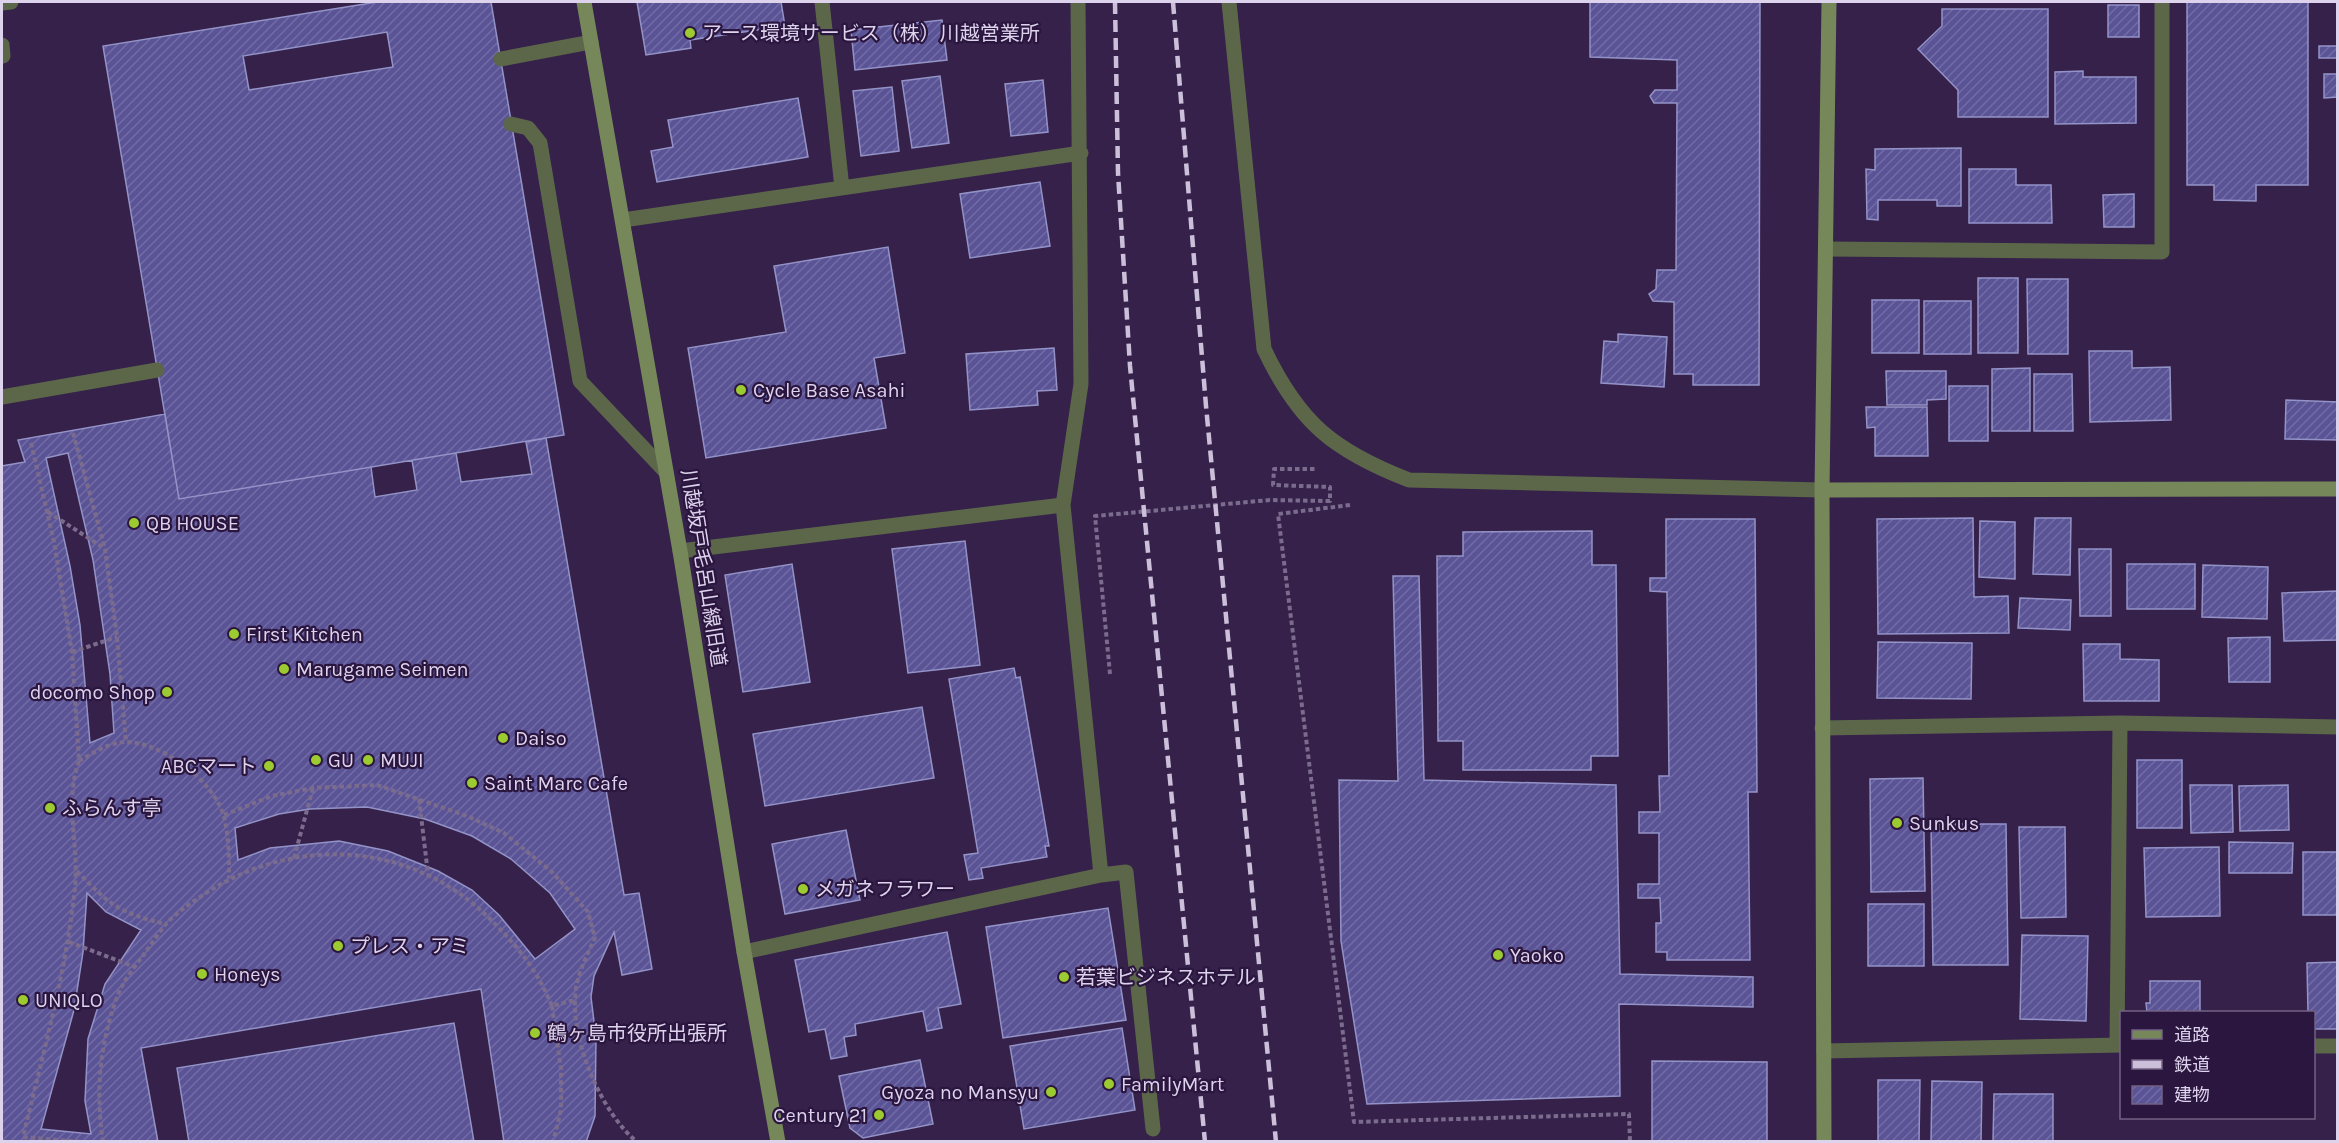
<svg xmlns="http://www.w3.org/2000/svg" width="2339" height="1143" viewBox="0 0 2339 1143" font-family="Karla,'Noto Sans JP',sans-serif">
  <defs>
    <pattern id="building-hatch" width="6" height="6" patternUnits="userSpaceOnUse" patternTransform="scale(1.5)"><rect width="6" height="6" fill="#5a5496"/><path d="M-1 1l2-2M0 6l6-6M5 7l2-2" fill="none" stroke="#716ca5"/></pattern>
  </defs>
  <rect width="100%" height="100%" fill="#35214a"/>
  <!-- building -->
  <path fill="url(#building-hatch)" stroke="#9493c7" stroke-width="1.5" fill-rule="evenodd" d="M 377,2 L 491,2 L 564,435 L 179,499 L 103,46 ZM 387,32 L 393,67 L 249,90 L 243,56 Z
    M 637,2 L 781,2 L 785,26 L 690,40 L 691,48 L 646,55 Z
    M 1590,2 L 1760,2 L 1759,385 L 1693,385 L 1693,374 L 1674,374 L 1674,302 L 1653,301 L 1649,294 L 1656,289 L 1657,270 L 1676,270 L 1677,103 L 1654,103 L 1650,96 L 1655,90 L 1677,90 L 1677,60 L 1590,57 Z
    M 2187,2 L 2308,2 L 2308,185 L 2256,185 L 2256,201 L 2214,200 L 2214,185 L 2187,185 Z
    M 2108,5 L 2139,5 L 2139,37 L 2108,37 Z
    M 1942,9 L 2048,9 L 2048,117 L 1958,117 L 1958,90 L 1918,49 L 1942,26 Z
    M 942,20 L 947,60 L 855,70 L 851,30 Z
    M 2319,46 L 2338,46 L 2338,58 L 2319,58 Z
    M 2083,71 L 2083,77 L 2136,77 L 2136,123 L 2055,124 L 2055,72 Z
    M 2324,74 L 2338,74 L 2338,97 L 2324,98 Z
    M 940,76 L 949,143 L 912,148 L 902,81 Z
    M 1043,80 L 1048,132 L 1011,136 L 1005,84 Z
    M 892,87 L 899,151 L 861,156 L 853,91 Z
    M 798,98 L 808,157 L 657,182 L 651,151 L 673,147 L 668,120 Z
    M 1961,148 L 1961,206 L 1937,206 L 1937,200 L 1878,200 L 1878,220 L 1867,219 L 1866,169 L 1875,170 L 1875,149 Z
    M 1969,169 L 2016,169 L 2016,185 L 2051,185 L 2052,223 L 1969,223 Z
    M 1040,182 L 1050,246 L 970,258 L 960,194 Z
    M 2134,194 L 2134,227 L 2104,227 L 2103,195 Z
    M 888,247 L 905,353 L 874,358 L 886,428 L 706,458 L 688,348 L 786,332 L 774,266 Z
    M 1978,278 L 2018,278 L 2018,353 L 1978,353 Z
    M 2027,279 L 2068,279 L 2068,354 L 2028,354 Z
    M 1872,300 L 1919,300 L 1919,353 L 1872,353 Z
    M 1924,301 L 1971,301 L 1971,354 L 1924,354 Z
    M 1618,334 L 1667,337 L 1664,387 L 1601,383 L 1604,341 L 1618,342 Z
    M 1054,348 L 1057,390 L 1037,391 L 1038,405 L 970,410 L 966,354 Z
    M 2089,351 L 2132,351 L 2132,368 L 2170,367 L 2171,420 L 2090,422 Z
    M 2030,368 L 2030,431 L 1992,431 L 1992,369 Z
    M 1886,371 L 1946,371 L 1946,399 L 1927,400 L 1927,405 L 1887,405 Z
    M 2034,374 L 2072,374 L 2073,431 L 2034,431 Z
    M 1949,386 L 1988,386 L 1988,441 L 1949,441 Z
    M 2286,400 L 2338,402 L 2338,440 L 2285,439 Z
    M 1866,407 L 1927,407 L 1928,456 L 1875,456 L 1875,427 L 1867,428 Z
    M 165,414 L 179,499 L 371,467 L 375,497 L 417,490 L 412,460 L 456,453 L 461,482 L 532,474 L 526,442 L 546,438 L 624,895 L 639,893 L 652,969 L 622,975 L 614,932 L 594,976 L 591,997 L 596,1038 L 595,1116 L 586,1142 L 504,1142 L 481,989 L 141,1048 L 158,1142 L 2,1142 L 2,466 L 25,462 L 18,440 ZM 68,453 L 93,560 L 110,674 L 114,733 L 90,743 L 80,625 L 70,566 L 46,458 ZM 367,807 L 425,819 L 472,836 L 511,859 L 550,893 L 575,929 L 535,959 L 499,915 L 472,890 L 438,871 L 388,851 L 339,841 L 270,848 L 238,860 L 235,828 L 279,814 L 310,809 ZM 87,893 L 106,912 L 141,930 L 105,984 L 88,1039 L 85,1101 L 91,1134 L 41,1129 L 74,1010 L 83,952 Z
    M 1973,518 L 1974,597 L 2008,596 L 2009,633 L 1878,634 L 1877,519 Z
    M 2035,518 L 2071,518 L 2070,575 L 2033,574 Z
    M 1666,519 L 1755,519 L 1757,792 L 1748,792 L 1750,960 L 1667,960 L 1667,952 L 1656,952 L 1656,923 L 1661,923 L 1660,898 L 1638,898 L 1638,884 L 1659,884 L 1659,833 L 1639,833 L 1639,812 L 1660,812 L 1659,776 L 1669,776 L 1667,592 L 1650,591 L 1650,578 L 1666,578 Z
    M 1980,521 L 2015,522 L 2015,579 L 1979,577 Z
    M 1592,531 L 1592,565 L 1616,565 L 1618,756 L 1591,756 L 1591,770 L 1463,770 L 1463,741 L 1438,741 L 1437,556 L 1463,556 L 1463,532 Z
    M 965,541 L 980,665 L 908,673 L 892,549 Z
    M 2079,549 L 2111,549 L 2111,616 L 2080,616 Z
    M 792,564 L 810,682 L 743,692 L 725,575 Z
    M 2127,564 L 2195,564 L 2195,609 L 2127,609 Z
    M 2203,565 L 2268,567 L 2267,619 L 2202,617 Z
    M 1393,576 L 1419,576 L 1424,780 L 1616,785 L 1620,974 L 1753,977 L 1753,1007 L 1619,1004 L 1620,1096 L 1367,1104 L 1341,941 L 1339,780 L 1398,781 Z
    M 2338,591 L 2338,640 L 2284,641 L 2282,593 Z
    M 2020,598 L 2071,600 L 2070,630 L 2018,628 Z
    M 2270,637 L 2270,682 L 2229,682 L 2228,638 Z
    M 1878,642 L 1972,643 L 1971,699 L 1877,698 Z
    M 2083,644 L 2120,644 L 2120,659 L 2159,660 L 2159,701 L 2084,701 Z
    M 1014,668 L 1016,678 L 1020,677 L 1049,846 L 1045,846 L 1047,857 L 981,868 L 983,878 L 969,880 L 964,855 L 978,853 L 949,679 Z
    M 922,707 L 934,778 L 765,806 L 753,734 Z
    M 2137,760 L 2182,760 L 2182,828 L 2137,828 Z
    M 1923,778 L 1925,891 L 1871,892 L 1870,779 Z
    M 2190,785 L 2232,785 L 2233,832 L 2191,833 Z
    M 2288,785 L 2289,830 L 2240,831 L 2239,786 Z
    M 1931,824 L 2006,824 L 2008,965 L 1933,965 Z
    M 2019,827 L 2065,827 L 2066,917 L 2021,918 Z
    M 846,830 L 860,900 L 785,914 L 772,844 Z
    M 2229,842 L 2293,843 L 2292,873 L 2229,873 Z
    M 2219,847 L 2220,916 L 2146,917 L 2144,848 Z
    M 2303,852 L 2338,852 L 2338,915 L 2303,915 Z
    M 1868,904 L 1924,904 L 1924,966 L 1868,966 Z
    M 1108,908 L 1126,1020 L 1003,1038 L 986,927 Z
    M 947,932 L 961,1004 L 938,1008 L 942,1028 L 927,1031 L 923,1011 L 855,1024 L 856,1035 L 844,1037 L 847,1056 L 831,1059 L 825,1029 L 809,1032 L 795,960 Z
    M 2022,935 L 2088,936 L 2086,1021 L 2020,1019 Z
    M 2338,962 L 2338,1029 L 2314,1029 L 2314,1012 L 2308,1012 L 2307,963 Z
    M 2150,981 L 2200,981 L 2200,1012 L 2147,1012 L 2146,1003 L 2150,1003 Z
    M 454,1023 L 474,1142 L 189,1142 L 177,1068 Z
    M 1122,1028 L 1135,1110 L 1024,1129 L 1010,1046 Z
    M 920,1060 L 933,1124 L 863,1138 L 850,1128 L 839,1076 Z
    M 1652,1061 L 1767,1062 L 1767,1142 L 1652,1142 Z
    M 1878,1080 L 1920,1080 L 1919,1142 L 1878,1142 Z
    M 1932,1081 L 1982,1082 L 1981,1142 L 1931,1142 Z
    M 1994,1094 L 2053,1094 L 2053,1142 L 1993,1142 Z"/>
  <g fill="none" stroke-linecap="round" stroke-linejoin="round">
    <!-- path -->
    <path stroke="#7b6b8d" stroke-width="4" stroke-dasharray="4.5 3" stroke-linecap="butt" d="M 73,433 L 105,549 L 117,637 L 126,742
      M 31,443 L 54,542 L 72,652 L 79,761 C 64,802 79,845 75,887 C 66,973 43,1053 23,1137 L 83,1142
      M 1350,505 L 1278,514 L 1354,1122 L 1629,1114 L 1630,1142
      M 48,512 L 104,548
      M 72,652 L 117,637
      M 1110,674 L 1095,516 L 1270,500 L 1330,501 L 1330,487 L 1273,485 L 1274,469 L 1317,469
      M 79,761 C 93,753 110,742 126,742 C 162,742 215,782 224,817 C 229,837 229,857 229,878
      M 419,799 L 428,874
      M 224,815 L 272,796 L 313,788 L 377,785 L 467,816 L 504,833 L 552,872 L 588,912 L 595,938 C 586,957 575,978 575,1000 C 573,1045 602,1113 637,1142
      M 294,858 L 313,788
      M 77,871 C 108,904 121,914 166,924
      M 69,942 L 135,967
      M 552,1006 L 561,1069 L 561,1110 L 553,1142
      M 103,1142 C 95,1091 100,1038 120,990 C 126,977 137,964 145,953 C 152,943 159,932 167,923 C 178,911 193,902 206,893 C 298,834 414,842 492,921 C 519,948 537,970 552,1006 L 574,1000"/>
    <!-- lane -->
    <path stroke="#5c674a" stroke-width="15" d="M 2,45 L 3,56
      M 501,59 L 591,42
      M 511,124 L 528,128 L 540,143 L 580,381 L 666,472
      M 2,397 L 157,370"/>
    <!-- street -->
    <path stroke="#5c674a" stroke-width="15" d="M 822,2 L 842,188
      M 1229,2 L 1264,349 C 1299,423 1334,451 1409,480 L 1822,490
      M 2,3 L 11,2
      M 623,220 L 1081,153
      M 1826,249 L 2162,252 L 2162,2
      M 680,551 L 1063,505
      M 1822,728 L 2120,723 L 2338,727
      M 1101,875 L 1126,872 L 1153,1129
      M 744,952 L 1101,875 L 1063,505 L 1081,384 L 1078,2
      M 2117,1045 L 2120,723
      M 2314,1046 L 2338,1046
      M 1824,1051 L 2122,1045"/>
    <!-- secondary -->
    <path stroke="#76885a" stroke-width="15" d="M 584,2 L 680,551 L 744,952 L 778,1142
      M 1822,490 L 2338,489
      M 1824,1142 L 1822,490 L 1829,2"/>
    <!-- rail -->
    <path stroke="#cbbfda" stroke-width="4.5" stroke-dasharray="12 6" stroke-linecap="butt" d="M 1115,2 L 1118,173 L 1130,366 L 1205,1142
      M 1173,2 L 1206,406 L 1276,1142"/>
  </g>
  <!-- markers -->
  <g fill="#9cca31" stroke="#2b163f" stroke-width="2">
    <circle cx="690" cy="33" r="6"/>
    <circle cx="741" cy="390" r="6"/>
    <circle cx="134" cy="523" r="6"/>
    <circle cx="234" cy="634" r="6"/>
    <circle cx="284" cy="669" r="6"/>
    <circle cx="167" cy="692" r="6"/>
    <circle cx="503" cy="738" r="6"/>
    <circle cx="316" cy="760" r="6"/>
    <circle cx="368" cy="760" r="6"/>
    <circle cx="269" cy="766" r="6"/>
    <circle cx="472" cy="783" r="6"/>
    <circle cx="50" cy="808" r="6"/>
    <circle cx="1897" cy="823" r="6"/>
    <circle cx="803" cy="889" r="6"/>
    <circle cx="338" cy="946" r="6"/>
    <circle cx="1498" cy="955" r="6"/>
    <circle cx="202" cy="974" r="6"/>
    <circle cx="1064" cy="977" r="6"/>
    <circle cx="23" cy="1000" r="6"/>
    <circle cx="535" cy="1033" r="6"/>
    <circle cx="1109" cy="1084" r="6"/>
    <circle cx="1051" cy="1092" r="6"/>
    <circle cx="879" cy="1115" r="6"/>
  </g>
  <g text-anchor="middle" stroke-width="4.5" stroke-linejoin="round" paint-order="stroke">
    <!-- poi labels -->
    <g font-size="20" fill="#ded3ed" stroke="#2b163f" text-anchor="start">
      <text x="702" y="40">アース環境サービス（株）川越営業所</text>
      <text x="753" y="397">Cycle Base Asahi</text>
      <text x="146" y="530">QB HOUSE</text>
      <text x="246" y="641">First Kitchen</text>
      <text x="296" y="676">Marugame Seimen</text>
      <text x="155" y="699" text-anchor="end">docomo Shop</text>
      <text x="515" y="745">Daiso</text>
      <text x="328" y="767">GU</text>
      <text x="380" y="767">MUJI</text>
      <text x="257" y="773" text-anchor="end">ABCマート</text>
      <text x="484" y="790">Saint Marc Cafe</text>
      <text x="62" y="815">ふらんす亭</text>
      <text x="1909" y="830">Sunkus</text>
      <text x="815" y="896">メガネフラワー</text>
      <text x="350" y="953">プレス・アミ</text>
      <text x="1510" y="962">Yaoko</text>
      <text x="214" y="981">Honeys</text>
      <text x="1076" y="984">若葉ビジネスホテル</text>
      <text x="35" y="1007">UNIQLO</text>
      <text x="547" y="1040">鶴ヶ島市役所出張所</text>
      <text x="1121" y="1091">FamilyMart</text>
      <text x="1039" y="1099" text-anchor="end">Gyoza no Mansyu</text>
      <text x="867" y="1122" text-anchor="end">Century 21</text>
    </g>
    <!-- street labels -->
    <g font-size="20" fill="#ded3ed" stroke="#2b163f">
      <text transform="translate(704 568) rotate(81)" y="7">川越坂戸毛呂山線旧道</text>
    </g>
  </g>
  <!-- border -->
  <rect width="2339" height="1143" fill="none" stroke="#ded3ed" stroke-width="6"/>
  <!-- legend -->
  <rect x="2120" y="1011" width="195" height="108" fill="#2b163f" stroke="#736285" stroke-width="1.5"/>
  <rect x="2132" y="1030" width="30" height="9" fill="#76885a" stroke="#736285" stroke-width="1.5"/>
  <text x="2174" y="1041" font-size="18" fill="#ded3ed">道路</text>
  <rect x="2132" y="1060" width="30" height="9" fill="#cbbfda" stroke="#736285" stroke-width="1.5"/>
  <text x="2174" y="1071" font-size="18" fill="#ded3ed">鉄道</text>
  <rect x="2132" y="1086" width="30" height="18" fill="url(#building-hatch)" stroke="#736285" stroke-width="1.5"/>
  <text x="2174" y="1101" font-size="18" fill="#ded3ed">建物</text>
</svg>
